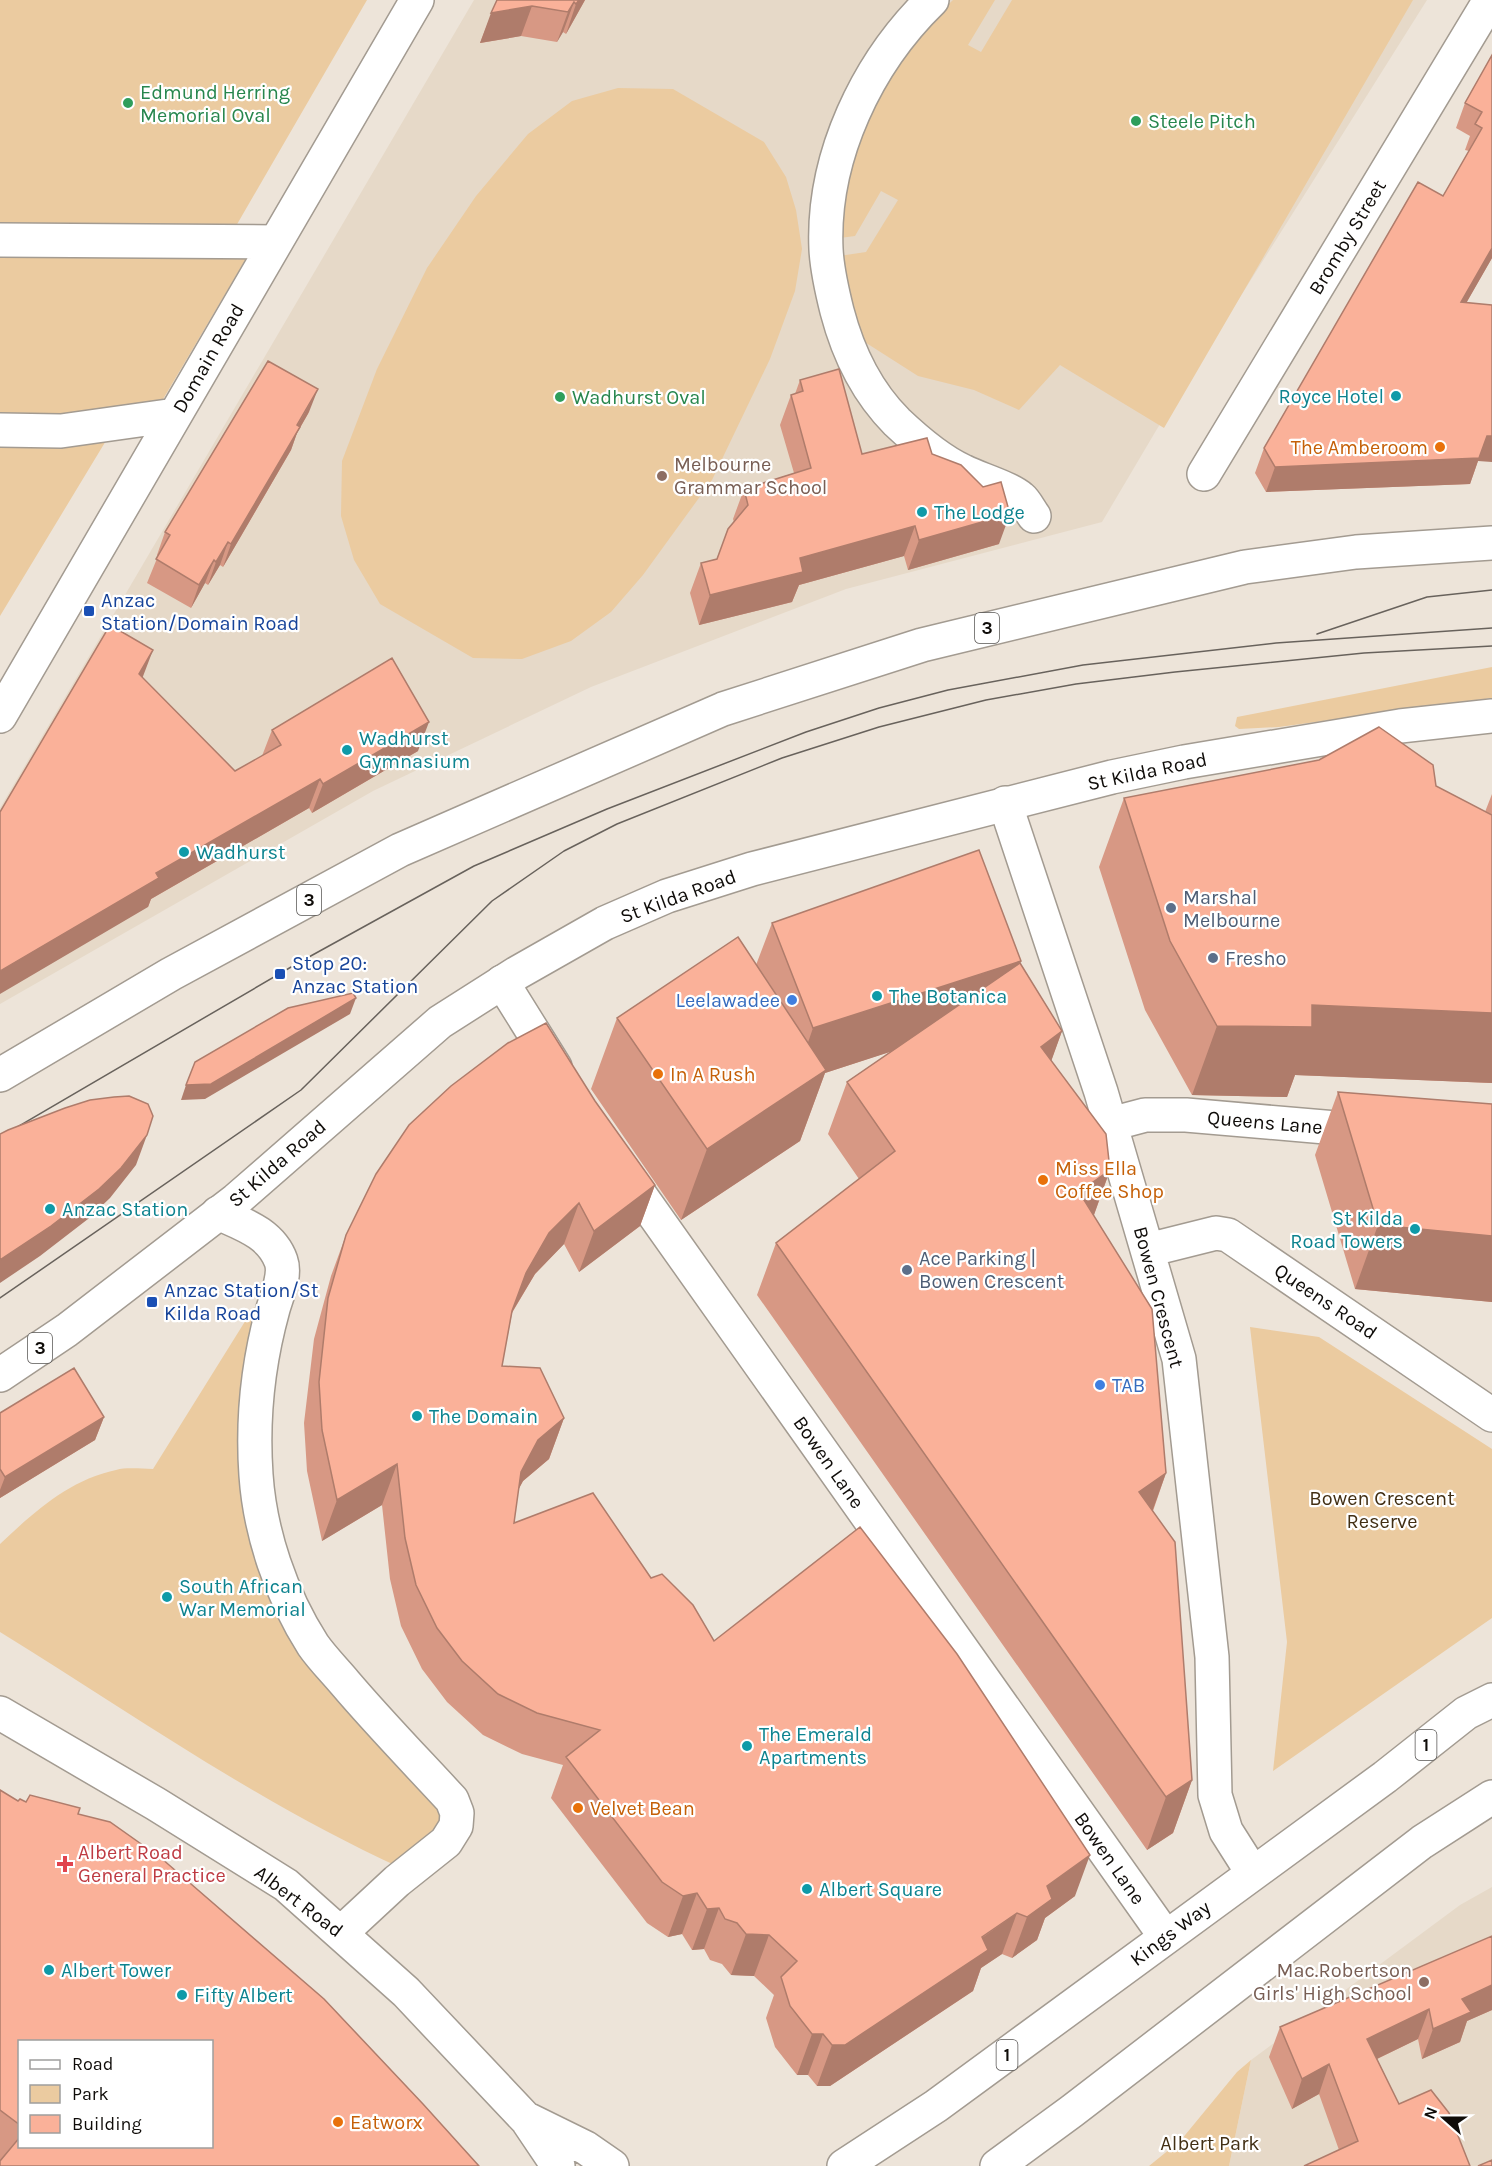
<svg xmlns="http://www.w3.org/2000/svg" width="1492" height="2166" viewBox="0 0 1492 2166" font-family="Karla,sans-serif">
  <rect width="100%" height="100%" fill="#ede4d9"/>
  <!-- built -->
  <path fill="#e6d9c8" d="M 474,0 L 1427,0 L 1157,429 L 1102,522 L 846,589 L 591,687 L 373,791 L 0,1004 L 0,808 Z
    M 1492,1887 L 1492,2166 L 1229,2166 L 1251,2060 L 1460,1905 Z"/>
  <!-- green -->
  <path fill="#ebcba0" d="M 0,0 L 367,0 L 221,252 L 250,252 L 159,406 L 127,406 L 0,616 Z
    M 953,0 L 995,0 L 968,45 L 981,52 L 1012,0 L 1413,0 L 1164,428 L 1060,365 L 1019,410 L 974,390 L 918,376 L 860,339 L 839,256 L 866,252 L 898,200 L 881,191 L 855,236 L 840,238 C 842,219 842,198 847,179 C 862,110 902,47 953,0 Z
    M 618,88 L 673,89 L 764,142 L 786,177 L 796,210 L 802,249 L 795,291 L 770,359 L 712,480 L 643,575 L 611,612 L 571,641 L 522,659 L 473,658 L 380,604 L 354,560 L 341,516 L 342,461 L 377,369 L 427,268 L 476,196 L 528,134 L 572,101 Z
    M 1492,667 L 1492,698 L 1279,727 L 1239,729 L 1235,726 L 1237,717 Z
    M 254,1307 L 259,1309 L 262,1554 L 444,1805 L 447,1824 L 401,1868 C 260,1804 131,1713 0,1632 L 0,1544 C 34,1512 69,1480 116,1470 C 127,1467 141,1469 153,1469 Z
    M 1250,1327 L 1319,1337 L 1492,1449 L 1492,1618 L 1273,1771 L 1287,1642 Z
    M 1251,2060 L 1229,2166 L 1149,2166 L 1181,2140 L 1237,2072 Z"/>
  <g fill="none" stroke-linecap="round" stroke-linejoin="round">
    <!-- minor casing -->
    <g stroke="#a39b91" stroke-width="36">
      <path id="minor" d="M 932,0 C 867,63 822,157 826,249 C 827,270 832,291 837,311 C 848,353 866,391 897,422 C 916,440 939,460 963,471 C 978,479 1008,487 1021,498 C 1026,502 1030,511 1034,516
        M 0,240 L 276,242
        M 0,430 L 61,431 L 175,415
        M 1204,474 L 1490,0
        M 0,716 L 417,0
        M 1005,803 L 1101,1092 L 1179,1359 L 1212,1657 L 1215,1795 L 1226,1831 L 1252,1872
        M 502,982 L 555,1067
        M 1111,1124 L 1145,1115 L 1186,1115 L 1371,1131
        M 621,1168 L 1165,1936
        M 218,1213 C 242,1224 271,1233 281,1261 C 286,1275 277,1295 273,1309 C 258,1363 252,1418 256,1475 C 260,1533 281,1595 313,1645 C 322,1658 335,1671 345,1683 C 379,1723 416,1761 452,1800 L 457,1813 L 456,1826 L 446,1842 L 397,1881 L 342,1932
        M 1148,1250 L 1216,1233 L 1228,1235 L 1492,1415
        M 0,1713 L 156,1804 L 286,1885 L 406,1992 L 527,2120 L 558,2166
        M 529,2120 L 586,2148 L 612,2166"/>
    </g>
    <!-- major casing -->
    <g stroke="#a39b91" stroke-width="36">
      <path id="major" d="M 0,1075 L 171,974 L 400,850 L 723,709 L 922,645 L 1245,567 L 1356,552 L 1492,543
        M 0,1375 L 67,1330 L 236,1200 L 440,1022 L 517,973 L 605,923 L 667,896 L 752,869 L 1112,777 L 1184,762 L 1400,726 L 1492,716"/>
    </g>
    <!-- highway casing -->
    <g stroke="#a39b91" stroke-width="36">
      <path id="highway" d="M 844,2166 L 936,2106 L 1385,1777 L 1466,1713 L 1492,1700
        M 997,2166 L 1072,2111 L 1422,1842 L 1492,1797"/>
    </g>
    <!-- minor -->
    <use href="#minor" stroke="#fff" stroke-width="33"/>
    <!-- major -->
    <use href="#major" stroke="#fff" stroke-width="33"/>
    <!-- highway -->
    <use href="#highway" stroke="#fff" stroke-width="33"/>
    <!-- tram -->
    <path stroke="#68625c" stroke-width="1.5" d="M 1317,634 L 1427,597 L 1492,590
      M 0,1137 L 298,963 L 474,866 L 607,809 L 806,732 L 879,708 L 948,690 L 1083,665 L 1276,643 L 1492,628
      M 0,1298 L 301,1090 L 492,901 L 564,851 L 617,824 L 782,758 L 879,727 L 986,700 L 1076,684 L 1175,672 L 1364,653 L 1492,646"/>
  </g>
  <!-- wall -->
  <path fill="#d79884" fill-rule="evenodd" d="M 497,0 L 585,0 L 566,34 L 563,32 L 557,42 L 521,36 L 480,43 Z
    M 1492,55 L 1492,258 L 1466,303 L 1478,461 L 1470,484 L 1266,492 L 1255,473 L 1264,448 L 1443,196 L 1469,151 L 1465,150 L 1470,136 L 1456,128 L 1465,103 Z
    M 800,380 L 862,454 L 932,454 L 999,544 L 908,570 L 904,556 L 799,585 L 792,602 L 699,625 L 690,593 L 701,563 L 717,559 L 734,522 L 733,519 L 744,489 L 794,473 L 780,425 L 791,395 L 795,394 Z
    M 309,412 L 297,433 L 291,450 L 223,567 L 220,565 L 208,585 L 205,583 L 191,608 L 147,583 L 158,556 L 157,555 L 165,532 Z
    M 143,678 L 235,771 L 262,756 L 272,730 L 418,751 L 312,813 L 309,808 L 151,899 L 148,907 Z
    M 1436,786 L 1485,812 L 1492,794 L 1492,1083 L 1295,1075 L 1287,1097 L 1192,1095 L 1145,1010 L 1099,867 L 1124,798 Z
    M 772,923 L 1021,961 L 1020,963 L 1062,1031 L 1051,1061 L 1110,1170 L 1094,1215 L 1166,1473 L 1153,1511 L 1192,1780 L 1173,1833 L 1147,1850 L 757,1295 L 776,1243 L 859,1179 L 828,1134 L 847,1082 L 892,1051 L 825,1073 L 800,1141 L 681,1220 L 591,1089 L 617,1018 L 756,965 Z
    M 1338,1092 L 1492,1104 L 1492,1302 L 1355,1289 L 1315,1155 Z
    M 595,1101 L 655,1185 L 640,1226 L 579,1272 L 564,1244 L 535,1274 L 512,1313 L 502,1366 L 564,1418 L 549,1459 L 523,1481 L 518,1490 L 514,1523 L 651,1578 L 714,1641 L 1075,1896 L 1045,1918 L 1037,1940 L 1012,1958 L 1002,1954 L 981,1968 L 973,1991 L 830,2086 L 817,2086 L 808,2075 L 797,2075 L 775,2047 L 766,2018 L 774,1995 L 754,1976 L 731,1975 L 722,1964 L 710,1960 L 704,1949 L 692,1950 L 682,1934 L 668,1937 L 647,1923 L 551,1798 L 563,1765 L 522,1754 L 483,1735 L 447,1702 L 422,1669 L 401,1626 L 390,1579 L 382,1505 L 322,1541 L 307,1471 L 304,1423 L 314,1339 L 331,1276 L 346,1235 Z
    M 0,1413 L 104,1417 L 95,1440 L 0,1498 Z
    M 0,1790 L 18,1801 L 78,1814 L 479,2166 L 0,2166 ZM 20,2042 L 212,2042 L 20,2146 Z
    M 1492,1936 L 1492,2010 L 1467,2021 L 1460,2042 L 1422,2059 L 1418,2039 L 1377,2059 L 1399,2104 L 1449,2113 L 1339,2150 L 1319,2094 L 1292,2109 L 1269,2057 L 1280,2027 Z"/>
  <!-- shaded-wall -->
  <path fill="#af7c6b" d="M 579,0 L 585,0 L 566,34 L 576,4 Z
    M 574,2 L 563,32 L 557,42 L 568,12 Z
    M 532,6 L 521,36 L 480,43 L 491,13 Z
    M 1492,248 L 1492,258 L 1452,328 L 1461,302 Z
    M 318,389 L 309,412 L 297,433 L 291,450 L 223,567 L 231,544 Z
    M 1487,436 L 1492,436 L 1492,462 L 1478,461 L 1470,484 L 1266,492 L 1275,467 Z
    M 1010,514 L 999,544 L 908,570 L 919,540 Z
    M 915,526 L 904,556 L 799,585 L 792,602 L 699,625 L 710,595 L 800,558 Z
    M 228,542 L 220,565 L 208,585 L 216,562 Z
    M 214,560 L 205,583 L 191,608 L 199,585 Z
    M 153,650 L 142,679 L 139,674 Z
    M 429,722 L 418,751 L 312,813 L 323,784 Z
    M 320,779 L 309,808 L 151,899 L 148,907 L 0,994 L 0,971 L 156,873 Z
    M 1021,961 L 1001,1016 L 825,1073 L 800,1141 L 681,1220 L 707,1149 L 794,1083 L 813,1028 Z
    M 356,998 L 350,1014 L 205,1099 L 181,1100 L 186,1085 Z
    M 1312,1005 L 1492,1013 L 1492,1083 L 1295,1075 L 1287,1097 L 1192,1095 L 1217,1026 Z
    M 1062,1031 L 1043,1084 L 1041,1047 Z
    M 147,1135 L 136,1165 L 110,1198 L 88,1219 L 40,1256 L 0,1283 L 0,1260 Z
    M 1110,1170 L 1091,1223 L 1079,1192 Z
    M 655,1185 L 640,1226 L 579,1272 L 594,1231 Z
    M 579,1203 L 564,1244 L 535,1274 L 511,1314 L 526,1273 L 549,1233 Z
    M 1378,1225 L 1492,1236 L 1492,1302 L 1355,1289 Z
    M 104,1417 L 95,1440 L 0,1498 L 0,1490 L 5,1477 Z
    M 564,1418 L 549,1459 L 523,1481 L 506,1513 L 521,1472 L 538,1440 Z
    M 397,1464 L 382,1505 L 322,1541 L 337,1500 Z
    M 1166,1473 L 1147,1526 L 1139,1492 Z
    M 1192,1780 L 1173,1833 L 1147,1850 L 1166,1797 Z
    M 1090,1855 L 1075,1896 L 1045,1918 L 1037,1940 L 1012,1958 L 1027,1917 L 1047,1886 Z
    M 697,1893 L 682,1934 L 668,1937 L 683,1896 Z
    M 719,1908 L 704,1949 L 692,1950 L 707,1909 Z
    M 1017,1913 L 1002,1954 L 981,1968 L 973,1991 L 830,2086 L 817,2086 L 832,2045 Z
    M 746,1934 L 769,1935 L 754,1976 L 731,1975 Z
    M 1492,1985 L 1492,2010 L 1467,2021 L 1460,2042 L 1422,2059 L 1433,2029 L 1462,1999 Z
    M 1429,2009 L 1418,2039 L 1356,2069 L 1367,2039 Z
    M 812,2034 L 823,2034 L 808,2075 L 797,2075 Z
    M 1329,2064 L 1319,2094 L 1292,2109 L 1302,2079 Z"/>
  <!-- building -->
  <path fill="#fab199" stroke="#af7c6b" stroke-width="1.5" d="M 497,0 L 579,0 L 576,4 L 574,2 L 568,12 L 532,6 L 491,13 Z
    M 1492,55 L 1492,248 L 1461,302 L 1492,305 L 1492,436 L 1487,436 L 1479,458 L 1275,467 L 1264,448 L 1418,182 L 1443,196 L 1482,128 L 1475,124 L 1482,112 L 1465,103 Z
    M 268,361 L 318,389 L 297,425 L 300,427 L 231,544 L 228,542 L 216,562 L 214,560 L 199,585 L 156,559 L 170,535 L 165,532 Z
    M 839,369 L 862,454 L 927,438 L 932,454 L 961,465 L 983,487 L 1001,482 L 1010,514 L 919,540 L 915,526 L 800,558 L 803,572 L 710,595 L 701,563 L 717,559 L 728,529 L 748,505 L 744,489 L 811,468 L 791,395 L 803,391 L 800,380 Z
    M 110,625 L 153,650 L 139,674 L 235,771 L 281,745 L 272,730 L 392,658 L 429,722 L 323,784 L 320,779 L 156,873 L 159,878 L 0,971 L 0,812 Z
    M 1379,727 L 1433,765 L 1436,786 L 1492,815 L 1492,1013 L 1312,1005 L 1312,1027 L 1217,1026 L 1170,941 L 1124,798 L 1319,760 Z
    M 979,850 L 1021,961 L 813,1028 L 772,923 Z
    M 738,937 L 826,1070 L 707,1149 L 617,1018 Z
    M 1020,963 L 1062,1031 L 1041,1047 L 1106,1134 L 1110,1170 L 1079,1192 L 1152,1309 L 1166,1473 L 1139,1492 L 1175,1542 L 1192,1780 L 1166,1797 L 776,1243 L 895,1151 L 847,1082 Z
    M 353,993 L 356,998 L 211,1084 L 186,1085 L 195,1062 L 288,1008 Z
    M 546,1023 L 595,1101 L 655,1185 L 594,1231 L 579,1203 L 549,1233 L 526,1273 L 512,1311 L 502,1366 L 540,1368 L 564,1418 L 538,1440 L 521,1472 L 514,1523 L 593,1493 L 651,1578 L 662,1574 L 693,1605 L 714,1641 L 860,1527 L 957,1654 L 1090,1855 L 1047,1886 L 1052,1899 L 1027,1917 L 1017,1913 L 982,1937 L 988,1950 L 845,2045 L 832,2045 L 823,2034 L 812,2034 L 790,2006 L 781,1977 L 797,1961 L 769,1935 L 746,1934 L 737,1923 L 725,1919 L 719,1908 L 707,1909 L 697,1893 L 683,1896 L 662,1882 L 566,1757 L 600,1730 L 537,1713 L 498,1694 L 462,1661 L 437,1628 L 416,1585 L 405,1538 L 397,1464 L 337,1500 L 322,1430 L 319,1382 L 328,1298 L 346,1235 L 376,1174 L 409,1125 L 451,1086 L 508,1043 Z
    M 1338,1092 L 1492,1104 L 1492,1236 L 1378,1225 Z
    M 129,1096 L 148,1104 L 153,1116 L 147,1135 L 121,1168 L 99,1189 L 51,1226 L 0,1260 L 0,1134 L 8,1130 L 65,1108 L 90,1100 L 114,1097 Z
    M 74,1368 L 104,1417 L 5,1477 L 0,1469 L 0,1413 Z
    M 0,1790 L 18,1801 L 20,1799 L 26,1802 L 30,1795 L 80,1808 L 78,1814 L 110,1822 L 161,1858 L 324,1999 L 423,2104 L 479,2166 L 0,2166 L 0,2161 L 20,2137 L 20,2146 L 212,2146 L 212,2042 L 20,2042 L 20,2125 L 0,2110 Z
    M 1492,1936 L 1492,1985 L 1462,1999 L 1471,2012 L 1433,2029 L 1429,2009 L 1367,2039 L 1399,2104 L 1431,2090 L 1449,2113 L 1470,2166 L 1304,2166 L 1358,2141 L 1329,2064 L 1302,2079 L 1280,2027 Z
    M 1492,2160 L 1492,2166 L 1478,2166 Z"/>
  <!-- markers -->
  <g fill="#2e9e5b" stroke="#fff" stroke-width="2">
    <circle cx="128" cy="103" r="6"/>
    <circle cx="1136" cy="121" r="6"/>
    <circle cx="560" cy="397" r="6"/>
  </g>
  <g fill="#0f9aa8" stroke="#fff" stroke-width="2">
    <circle cx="1396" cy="396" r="6"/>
    <circle cx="922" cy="512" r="6"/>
    <circle cx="347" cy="750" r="6"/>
    <circle cx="184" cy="852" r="6"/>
    <circle cx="877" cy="996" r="6"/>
    <circle cx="50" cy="1209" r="6"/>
    <circle cx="1415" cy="1229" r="6"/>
    <circle cx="417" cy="1416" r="6"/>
    <circle cx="167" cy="1597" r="6"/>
    <circle cx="747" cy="1746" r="6"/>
    <circle cx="807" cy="1889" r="6"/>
    <circle cx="49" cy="1970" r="6"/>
    <circle cx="182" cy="1995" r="6"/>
  </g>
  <g fill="#e8710a" stroke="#fff" stroke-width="2">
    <circle cx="1440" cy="447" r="6"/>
    <circle cx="658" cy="1074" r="6"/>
    <circle cx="1043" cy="1180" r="6"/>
    <circle cx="578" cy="1808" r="6"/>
    <circle cx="338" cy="2122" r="6"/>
  </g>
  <g fill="#8d6e63" stroke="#fff" stroke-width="2">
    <circle cx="662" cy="476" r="6"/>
    <circle cx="1424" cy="1982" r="6"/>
  </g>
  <g fill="#1a4fb4" stroke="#fff" stroke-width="2">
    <rect x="83" y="605" width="12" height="12" rx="3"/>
    <rect x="274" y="968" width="12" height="12" rx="3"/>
    <rect x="146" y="1296" width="12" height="12" rx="3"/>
  </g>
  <g fill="#5c6f8a" stroke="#fff" stroke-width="2">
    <circle cx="1171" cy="908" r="6"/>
    <circle cx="1213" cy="958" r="6"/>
    <circle cx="907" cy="1270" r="6"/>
  </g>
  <g fill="#3f7fe0" stroke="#fff" stroke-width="2">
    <circle cx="792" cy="1000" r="6"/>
    <circle cx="1100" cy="1385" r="6"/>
  </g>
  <path fill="#e0444e" stroke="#fff" stroke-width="2" d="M62 1855h6v6h6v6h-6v6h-6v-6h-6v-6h6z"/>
  <g text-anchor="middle" stroke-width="4.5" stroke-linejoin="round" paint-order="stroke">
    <!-- shield labels -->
    <g fill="#fff" stroke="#575553" stroke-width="1.5">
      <rect x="975" y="613" width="24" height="30" rx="4.5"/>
      <rect x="297" y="885" width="24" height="30" rx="4.5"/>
      <rect x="28" y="1333" width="24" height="30" rx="4.5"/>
      <rect x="1415.5" y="1730" width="21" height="30" rx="4.5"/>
      <rect x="996.5" y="2040" width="21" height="30" rx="4.5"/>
    </g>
    <g font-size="18" font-weight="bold" fill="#0f0c09">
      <text x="987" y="634">3</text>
      <text x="309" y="906">3</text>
      <text x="40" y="1354">3</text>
      <text x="1426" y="1751">1</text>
      <text x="1007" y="2061">1</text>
    </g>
    <!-- leisure labels -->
    <g font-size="20" fill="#27864d" stroke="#fff" text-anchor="start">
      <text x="140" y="99">Edmund Herring<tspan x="140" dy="23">Memorial Oval</tspan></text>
      <text x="1148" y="128">Steele Pitch</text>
      <text x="572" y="404">Wadhurst Oval</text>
    </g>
    <!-- street labels -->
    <g font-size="20" fill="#0f0c09" stroke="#fff">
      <text transform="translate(1347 237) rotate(-59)" y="7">Bromby Street</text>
      <text transform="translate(208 358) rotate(-60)" y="7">Domain Road</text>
      <text transform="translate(1147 771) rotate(-12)" y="7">St Kilda Road</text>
      <text transform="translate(678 896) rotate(-20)" y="7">St Kilda Road</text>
      <text transform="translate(1265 1122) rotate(5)" y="7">Queens Lane</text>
      <text transform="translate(277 1163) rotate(-41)" y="7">St Kilda Road</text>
      <text transform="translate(1159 1297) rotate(75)" y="7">Bowen Crescent</text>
      <text transform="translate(1326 1301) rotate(34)" y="7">Queens Road</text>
      <text transform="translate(829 1462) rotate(55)" y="7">Bowen Lane</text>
      <text transform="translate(1110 1858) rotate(55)" y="7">Bowen Lane</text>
      <text transform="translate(299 1901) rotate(37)" y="7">Albert Road</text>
      <text transform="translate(1170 1933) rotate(-37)" y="7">Kings Way</text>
    </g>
    <!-- culture labels -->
    <g font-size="20" fill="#0d838f" stroke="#fff" text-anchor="start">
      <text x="1384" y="403" text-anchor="end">Royce Hotel</text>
      <text x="934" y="519">The Lodge</text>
      <text x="359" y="745">Wadhurst<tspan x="359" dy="23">Gymnasium</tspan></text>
      <text x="196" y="859">Wadhurst</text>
      <text x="889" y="1003">The Botanica</text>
      <text x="62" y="1216">Anzac Station</text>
      <text x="1403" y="1225" text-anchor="end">St Kilda<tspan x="1403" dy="23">Road Towers</tspan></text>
      <text x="429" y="1423">The Domain</text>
      <text x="179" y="1593">South African<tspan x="179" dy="23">War Memorial</tspan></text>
      <text x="759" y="1741">The Emerald<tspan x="759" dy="23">Apartments</tspan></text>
      <text x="819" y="1896">Albert Square</text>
      <text x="61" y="1977">Albert Tower</text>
      <text x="194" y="2002">Fifty Albert</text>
    </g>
    <!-- food labels -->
    <g font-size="20" fill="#c56008" stroke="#fff" text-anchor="start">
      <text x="1428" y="454" text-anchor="end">The Amberoom</text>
      <text x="670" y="1081">In A Rush</text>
      <text x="1055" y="1175">Miss Ella<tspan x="1055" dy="23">Coffee Shop</tspan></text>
      <text x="590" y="1815">Velvet Bean</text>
      <text x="350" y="2129">Eatworx</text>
    </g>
    <!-- education labels -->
    <g font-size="20" fill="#785e54" stroke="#fff" text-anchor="start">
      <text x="674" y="471">Melbourne<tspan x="674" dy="23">Grammar School</tspan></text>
      <text x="1412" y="1977" text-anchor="end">Mac.Robertson<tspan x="1412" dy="23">Girls' High School</tspan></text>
    </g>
    <!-- transit labels -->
    <g font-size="20" fill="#164399" stroke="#fff" text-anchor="start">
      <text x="101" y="607">Anzac<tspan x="101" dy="23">Station/Domain Road</tspan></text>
      <text x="292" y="970">Stop 20:<tspan x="292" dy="23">Anzac Station</tspan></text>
      <text x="164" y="1297">Anzac Station/St<tspan x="164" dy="23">Kilda Road</tspan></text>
    </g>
    <!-- service labels -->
    <g font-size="20" fill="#4e5e75" stroke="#fff" text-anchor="start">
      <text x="1183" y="904">Marshal<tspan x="1183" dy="23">Melbourne</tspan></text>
      <text x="1225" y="965">Fresho</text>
      <text x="919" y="1265">Ace Parking |<tspan x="919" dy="23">Bowen Crescent</tspan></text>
    </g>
    <!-- shop labels -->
    <g font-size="20" fill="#366cbe" stroke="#fff" text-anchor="end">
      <text x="780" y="1007">Leelawadee</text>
      <text x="1112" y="1392" text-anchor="start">TAB</text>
    </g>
    <!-- park labels -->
    <g font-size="20" fill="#422f14" stroke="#fff">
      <text x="1382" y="1505">Bowen Crescent<tspan x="1382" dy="23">Reserve</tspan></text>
      <text x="1210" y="2150">Albert Park</text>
    </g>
    <!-- health labels -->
    <g font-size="20" fill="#be3a42" stroke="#fff" text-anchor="start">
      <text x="78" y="1859">Albert Road<tspan x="78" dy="23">General Practice</tspan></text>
    </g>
  </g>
  <!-- legend -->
  <rect x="18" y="2040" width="195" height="108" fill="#ffffff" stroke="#9f9e9d" stroke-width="1.5"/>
  <rect x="30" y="2060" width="30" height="9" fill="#ffffff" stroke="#9f9e9d" stroke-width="1.5"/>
  <text x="72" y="2070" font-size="18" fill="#0f0c09">Road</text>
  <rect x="30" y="2085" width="30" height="18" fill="#ebcba0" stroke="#9f9e9d" stroke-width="1.5"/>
  <text x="72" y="2100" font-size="18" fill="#0f0c09">Park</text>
  <rect x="30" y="2115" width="30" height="18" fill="#fab199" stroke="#9f9e9d" stroke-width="1.5"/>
  <text x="72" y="2130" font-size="18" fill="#0f0c09">Building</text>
  <!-- north arrow -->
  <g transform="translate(1444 2118) rotate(291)" stroke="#ffffff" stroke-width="4.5" paint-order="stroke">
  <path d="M0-4.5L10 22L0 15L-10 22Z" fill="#0f0c09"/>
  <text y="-9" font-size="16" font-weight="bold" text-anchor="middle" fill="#0f0c09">N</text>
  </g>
</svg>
